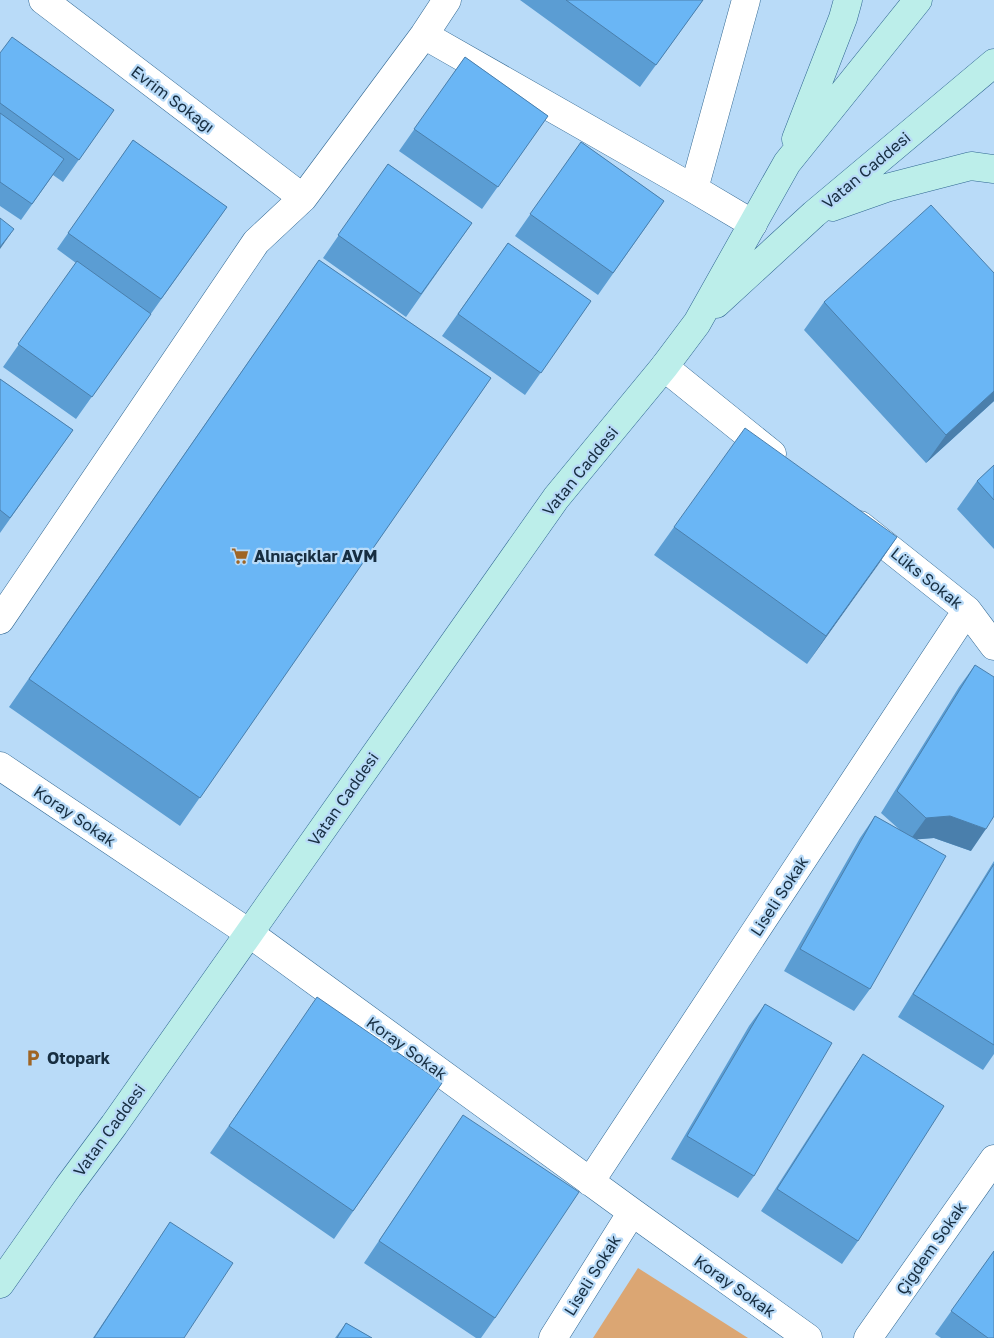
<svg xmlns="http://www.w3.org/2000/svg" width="994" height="1338" viewBox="0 0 994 1338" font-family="'Golos Text',sans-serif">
  <rect width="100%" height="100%" fill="#b9dbf8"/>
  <!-- green -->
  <path fill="#dba673" d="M 638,1268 L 748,1338 L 593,1338 Z"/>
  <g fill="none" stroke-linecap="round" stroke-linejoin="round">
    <!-- minor casing -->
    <g stroke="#2f6691" stroke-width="29">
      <path id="minor" d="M 43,0 L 303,198
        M 424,35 L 694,189 L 753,224
        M 694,189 L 746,0
        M 664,367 L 772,454
        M 860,525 L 967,610 L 994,646
        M 0,620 L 256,242 L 303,198 L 424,35 L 447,0
        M 0,766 L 249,933 L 632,1212 L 808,1338
        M 590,1182 L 967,610
        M 553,1338 L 632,1212
        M 868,1338 L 994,1159"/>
    </g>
    <!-- secondary casing -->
    <g stroke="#2f6691" stroke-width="29">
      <path id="secondary" d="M 796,139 L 843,18 L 848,0
        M 832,207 L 886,188 L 971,166 L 994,169
        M 716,304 L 814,214 L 994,63
        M 0,1284 L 68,1187 L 114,1125 L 556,498 L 664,367 L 697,323 L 787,163 L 918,0"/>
    </g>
    <!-- minor -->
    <use href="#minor" stroke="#fff" stroke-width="28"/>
    <!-- secondary -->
    <use href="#secondary" stroke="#bceeea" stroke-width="28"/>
  </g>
  <!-- wall -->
  <path fill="#5b9dd3" d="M 520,0 L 703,0 L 640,87 Z
    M 0,53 L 114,110 L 63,182 L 53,175 L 21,220 L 0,206 Z
    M 465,57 L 548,116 L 482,209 L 399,151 Z
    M 133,140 L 227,207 L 76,419 L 3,367 L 76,263 L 57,249 Z
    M 581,142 L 664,201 L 598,295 L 515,236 Z
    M 388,164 L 472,223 L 406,317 L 323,258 Z
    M 508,243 L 591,301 L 525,395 L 442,336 Z
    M 319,260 L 491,378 L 180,826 L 9,707 Z
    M 994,273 L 994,401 L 926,463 L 804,330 L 824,302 Z
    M 0,379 L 73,430 L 0,533 Z
    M 994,465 L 994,549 L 957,509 L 977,481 Z
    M 674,527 L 897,537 L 807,664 L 654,555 Z
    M 975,665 L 971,851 L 934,838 L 916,839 L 870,989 L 854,1011 L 784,971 L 860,838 L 875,816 L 900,830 L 881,813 L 959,687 Z
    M 994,861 L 994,1054 L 983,1070 L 898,1017 Z
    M 765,1004 L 754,1176 L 738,1198 L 671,1159 L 749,1026 Z
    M 298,1025 L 442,1083 L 334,1239 L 210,1153 Z
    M 863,1054 L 858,1241 L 842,1264 L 761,1211 L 848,1076 Z
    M 463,1115 L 495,1318 L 481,1338 L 476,1338 L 364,1263 Z
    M 170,1222 L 184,1338 L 93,1338 L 155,1245 Z
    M 994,1251 L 994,1338 L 941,1338 L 935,1334 Z
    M 346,1323 L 372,1338 L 335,1338 Z"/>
  <!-- shaded-wall -->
  <path fill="#4a7fac" d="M 14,229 L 0,249 L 0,247 Z
    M 994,391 L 994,401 L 926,463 L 946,435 Z
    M 897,537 L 878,565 L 807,664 L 826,636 Z
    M 950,816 L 986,829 L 971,851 L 934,838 L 910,840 L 926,818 Z"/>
  <!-- building -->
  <path fill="#6ab6f5" stroke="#4a7fac" d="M 566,0 L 703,0 L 656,65 Z
    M 12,37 L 114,110 L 79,160 L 0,103 L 0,53 Z
    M 465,57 L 548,116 L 498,187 L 414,129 Z
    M 0,113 L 64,159 L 32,204 L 0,182 Z
    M 133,140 L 227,207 L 161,299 L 68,233 Z
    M 581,142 L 664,201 L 613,273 L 530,214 Z
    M 388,164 L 472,223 L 421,294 L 338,235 Z
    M 931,205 L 994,273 L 994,391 L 946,435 L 824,302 Z
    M 0,218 L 14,229 L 0,247 Z
    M 508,243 L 591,301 L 541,373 L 458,314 Z
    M 319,260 L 491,378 L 200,798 L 29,679 Z
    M 77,261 L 151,314 L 92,397 L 18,344 Z
    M 0,379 L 73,430 L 10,518 L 0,510 Z
    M 745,428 L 897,537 L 826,636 L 674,527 Z
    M 994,465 L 994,500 L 977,481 Z
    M 975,665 L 994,677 L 994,816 L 986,829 L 950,816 L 926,818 L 897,791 Z
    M 875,816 L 946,856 L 870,989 L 800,949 Z
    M 994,864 L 994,1045 L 913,994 Z
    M 317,997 L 442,1083 L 353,1211 L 229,1126 Z
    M 765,1004 L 832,1043 L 754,1176 L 687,1136 Z
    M 863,1054 L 944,1106 L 858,1241 L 777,1189 Z
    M 463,1115 L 579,1192 L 495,1318 L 379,1241 Z
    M 170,1222 L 233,1263 L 184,1338 L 94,1338 Z
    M 994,1251 L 994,1338 L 988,1338 L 951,1311 Z
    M 346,1323 L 372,1338 L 337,1338 Z"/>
  <!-- icons -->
  <defs>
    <g id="supermarket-bare" transform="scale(1.35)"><path d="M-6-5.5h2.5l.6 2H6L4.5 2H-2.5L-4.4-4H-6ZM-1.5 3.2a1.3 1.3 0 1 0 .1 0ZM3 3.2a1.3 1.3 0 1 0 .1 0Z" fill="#9f6524" stroke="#b9dbf8" stroke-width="2.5" paint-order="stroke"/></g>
    <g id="parking-bare" transform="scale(1.35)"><path d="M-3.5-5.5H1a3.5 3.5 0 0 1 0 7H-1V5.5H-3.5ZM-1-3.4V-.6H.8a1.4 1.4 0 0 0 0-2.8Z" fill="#9f6524" stroke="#b9dbf8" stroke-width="2.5" paint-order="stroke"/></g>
  </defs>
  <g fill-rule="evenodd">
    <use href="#supermarket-bare" x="240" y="556"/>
    <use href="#parking-bare" x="33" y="1058"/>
  </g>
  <g text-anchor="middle" stroke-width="4.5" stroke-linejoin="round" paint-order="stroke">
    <!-- street labels -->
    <g font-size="16" fill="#172e41" stroke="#b9dbf8">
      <text transform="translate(173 99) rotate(37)" y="6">Evrim Sokağı</text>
      <text transform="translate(866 170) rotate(-40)" y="6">Vatan Caddesi</text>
      <text transform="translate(580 471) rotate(-51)" y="6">Vatan Caddesi</text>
      <text transform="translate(927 578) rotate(39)" y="6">Lüks Sokak</text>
      <text transform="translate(343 799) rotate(-55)" y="6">Vatan Caddesi</text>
      <text transform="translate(75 816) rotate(34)" y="6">Koray Sokak</text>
      <text transform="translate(779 896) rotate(-57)" y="6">Liseli Sokak</text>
      <text transform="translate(407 1048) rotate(36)" y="6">Koray Sokak</text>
      <text transform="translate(109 1130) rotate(-54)" y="6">Vatan Caddesi</text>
      <text transform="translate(931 1248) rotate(-55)" y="6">Çiğdem Sokak</text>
      <text transform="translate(592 1275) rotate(-58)" y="6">Liseli Sokak</text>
      <text transform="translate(735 1286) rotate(35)" y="6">Koray Sokak</text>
    </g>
    <!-- poi labels -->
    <g font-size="16" font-weight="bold" fill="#172e41" stroke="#b9dbf8" text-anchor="start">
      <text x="254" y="562">Alnıaçıklar AVM</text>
      <text x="47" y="1064">Otopark</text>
    </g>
  </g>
</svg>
